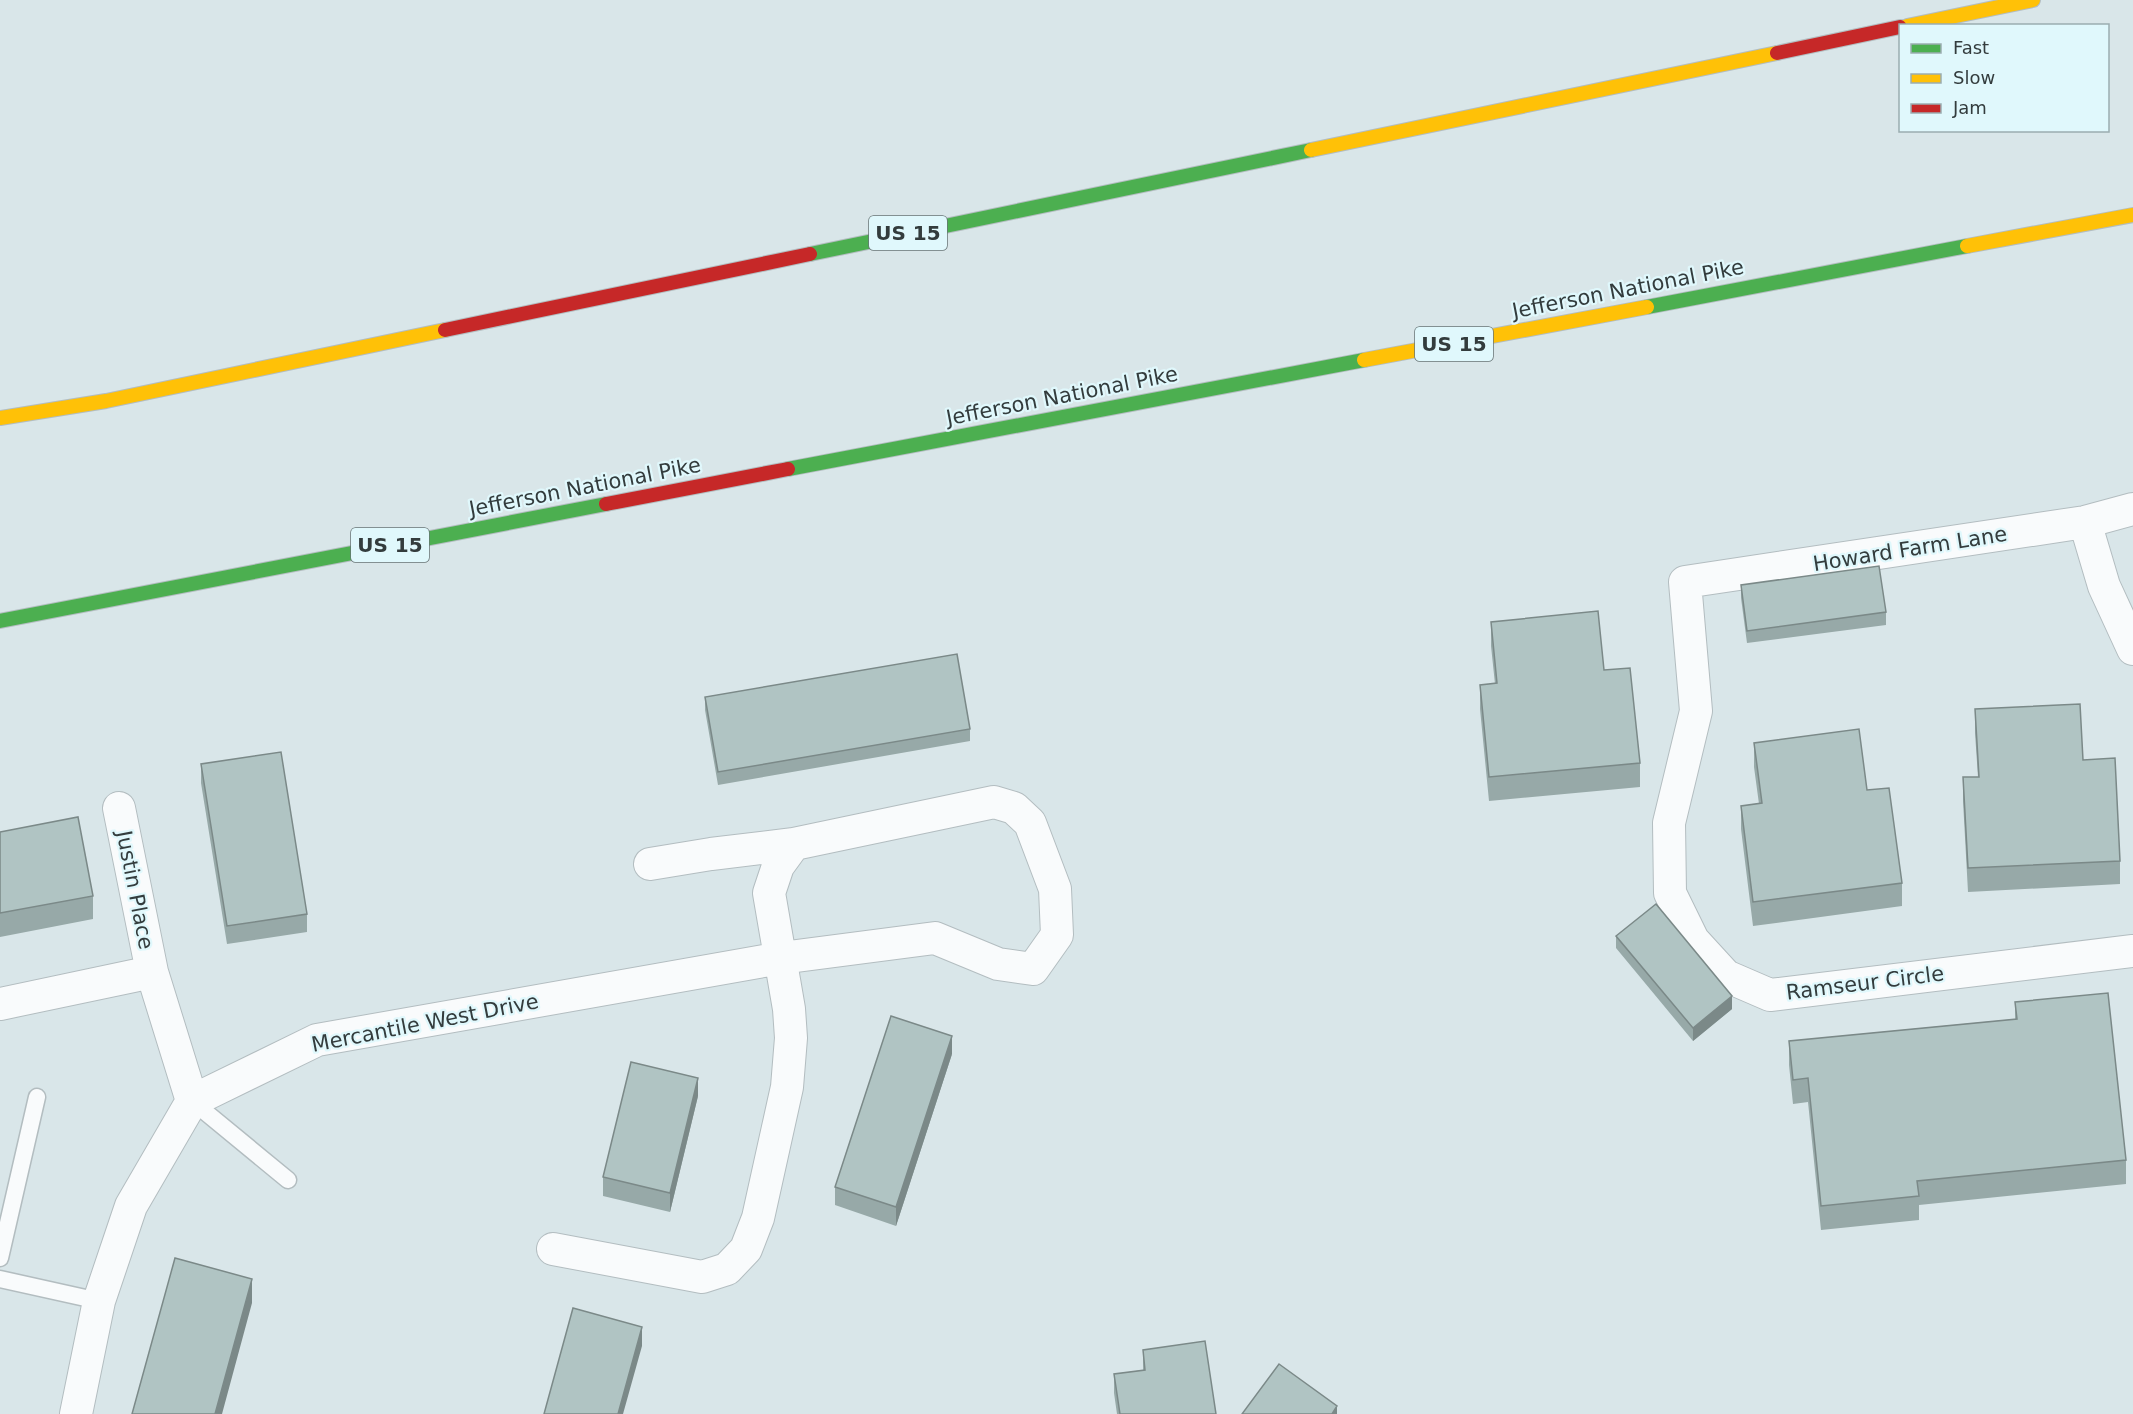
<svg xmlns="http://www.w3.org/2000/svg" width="2133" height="1414" viewBox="0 0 2133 1414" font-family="'DejaVu Sans',sans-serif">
  <rect width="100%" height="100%" fill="#d9e6e9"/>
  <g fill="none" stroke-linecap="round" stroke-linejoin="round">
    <!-- lane casing -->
    <g stroke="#b3bdc0" stroke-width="19">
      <path id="lane" d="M 192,1101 L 288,1180
        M 0,1258 L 37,1097
        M 0,1279 L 99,1301"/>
    </g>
    <!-- street casing -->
    <g stroke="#b3bdc0" stroke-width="34">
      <path id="street" d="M 2133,509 L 2085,522 L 1685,582 L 1696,711 L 1669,823 L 1670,893 L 1693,940 L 1726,976 L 1770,995 L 2133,951
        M 2085,522 L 2104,586 L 2133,649
        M 119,808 L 152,972
        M 0,1004 L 152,972 L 192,1101
        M 553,1249 L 702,1277 L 727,1269 L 746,1249 L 758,1218 L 787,1087 L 791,1038 L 789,1009 L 769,893 L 778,866 L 794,844
        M 76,1414 L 99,1301 L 131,1206 L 192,1101 L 317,1040 L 781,958 L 935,938 L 998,964 L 1033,969 L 1057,935 L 1055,889 L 1030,823 L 1014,808 L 994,802 L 794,844 L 711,854 L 650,864"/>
    </g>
    <!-- fast casing -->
    <g stroke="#b3bdc0" stroke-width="16">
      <path id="fast" d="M 810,254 L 1311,150
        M 1647,307 L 1967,246
        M 788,469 L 1364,360
        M 0,621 L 606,504"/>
    </g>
    <!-- slow casing -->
    <g stroke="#b3bdc0" stroke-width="16">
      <path id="slow" d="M 1907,26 L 2033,0
        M 1311,150 L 1777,53
        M 1967,246 L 2133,215
        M 1364,360 L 1647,307
        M 0,418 L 106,401 L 445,330"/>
    </g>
    <!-- jam casing -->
    <g stroke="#b3bdc0" stroke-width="16">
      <path id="jam" d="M 1777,53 L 1900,27
        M 445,330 L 810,254
        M 606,504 L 788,469"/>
    </g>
    <!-- lane -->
    <use href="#lane" stroke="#f9fbfc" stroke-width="16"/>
    <!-- street -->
    <use href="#street" stroke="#f9fbfc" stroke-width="32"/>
    <!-- fast -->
    <use href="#fast" stroke="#4caf50" stroke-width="14"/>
    <!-- slow -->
    <use href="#slow" stroke="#ffc107" stroke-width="14"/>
    <!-- jam -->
    <use href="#jam" stroke="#c62828" stroke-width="14"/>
  </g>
  <!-- wall -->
  <path fill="#97a9a8" d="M 1741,585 L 1886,612 L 1886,625 L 1747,643 L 1741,598 Z
    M 1491,622 L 1604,670 L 1640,763 L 1640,787 L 1489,801 L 1480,709 L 1480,685 L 1495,684 L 1491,646 Z
    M 705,697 L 970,729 L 970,741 L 718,785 L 705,710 Z
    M 1975,709 L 2083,760 L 2120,861 L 2120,884 L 1968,892 L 1963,801 L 1963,777 L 1978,777 L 1975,733 Z
    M 1754,743 L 1902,883 L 1902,906 L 1753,926 L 1741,829 L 1741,806 L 1759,804 L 1754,767 Z
    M 201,764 L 307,914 L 307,932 L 227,944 L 201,783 Z
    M 0,832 L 93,896 L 93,919 L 0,937 Z
    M 1616,936 L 1732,1009 L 1693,1041 L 1616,948 Z
    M 2015,1002 L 2126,1160 L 2126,1184 L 1919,1205 L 1919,1220 L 1821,1230 L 1808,1102 L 1793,1104 L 1789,1065 L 1789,1041 L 2015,1019 Z
    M 952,1054 L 896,1226 L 835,1205 L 835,1187 Z
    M 698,1096 L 670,1212 L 603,1196 L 603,1177 Z
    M 1143,1350 L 1216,1414 L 1117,1414 L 1114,1393 L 1114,1374 L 1143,1370 Z"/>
  <!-- shaded-wall -->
  <path fill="#7b8988" d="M 1732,996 L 1732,1009 L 1693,1041 L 1693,1028 Z
    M 952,1036 L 952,1054 L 896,1226 L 896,1207 Z
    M 698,1078 L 698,1096 L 670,1212 L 670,1193 Z
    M 252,1279 L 252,1303 L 222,1414 L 215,1414 Z
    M 642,1327 L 642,1346 L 623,1414 L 618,1414 Z
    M 1337,1406 L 1337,1414 L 1332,1414 Z"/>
  <!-- building -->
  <path fill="#b0c4c3" stroke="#7b8988" stroke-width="1.5" d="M 1879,566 L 1886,612 L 1747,631 L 1741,585 Z
    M 1598,611 L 1604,670 L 1630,668 L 1640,763 L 1489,777 L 1480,685 L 1497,683 L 1491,622 Z
    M 957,654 L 970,729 L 718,772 L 705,697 Z
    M 2080,704 L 2083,760 L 2115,758 L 2120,861 L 1968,868 L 1963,777 L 1979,777 L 1975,709 Z
    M 1859,729 L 1867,790 L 1889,788 L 1902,883 L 1753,902 L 1741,806 L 1762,803 L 1754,743 Z
    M 281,752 L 307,914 L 227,926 L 201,764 Z
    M 78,817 L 93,896 L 0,913 L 0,832 Z
    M 1656,904 L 1732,996 L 1693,1028 L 1616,936 Z
    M 2108,993 L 2126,1160 L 1917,1181 L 1919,1196 L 1821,1206 L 1808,1078 L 1793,1080 L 1789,1041 L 2017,1019 L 2015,1002 Z
    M 891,1016 L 952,1036 L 896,1207 L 835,1187 Z
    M 631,1062 L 698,1078 L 670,1193 L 603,1177 Z
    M 175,1258 L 252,1279 L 215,1414 L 132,1414 Z
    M 573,1308 L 642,1327 L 618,1414 L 544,1414 Z
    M 1205,1341 L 1216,1414 L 1120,1414 L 1114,1374 L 1145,1370 L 1143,1350 Z
    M 1279,1364 L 1337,1406 L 1332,1414 L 1242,1414 Z"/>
  <g text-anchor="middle" stroke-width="4.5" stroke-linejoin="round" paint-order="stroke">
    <!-- shield labels -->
    <g fill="#e0f8fc" stroke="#677476" stroke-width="1.5">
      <rect x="869" y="216" width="78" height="34" rx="4.5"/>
      <rect x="1415" y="327" width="78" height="34" rx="4.5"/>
      <rect x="351" y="528" width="78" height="34" rx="4.5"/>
    </g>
    <g font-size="20" font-weight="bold" fill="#333c3d">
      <text x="908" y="240">US 15</text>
      <text x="1454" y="351">US 15</text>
      <text x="390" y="552">US 15</text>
    </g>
    <!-- street labels -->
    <g font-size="21" fill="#333c3d" stroke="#e0f8fc">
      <text transform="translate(1628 289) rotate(-11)" y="7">Jefferson National Pike</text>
      <text transform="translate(1062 396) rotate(-11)" y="7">Jefferson National Pike</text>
      <text transform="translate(585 487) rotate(-11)" y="7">Jefferson National Pike</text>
      <text transform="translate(1910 549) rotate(-9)" y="7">Howard Farm Lane</text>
      <text transform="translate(135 890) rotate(79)" y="7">Justin Place</text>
      <text transform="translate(1865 983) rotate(-7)" y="7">Ramseur Circle</text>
      <text transform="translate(425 1023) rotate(-11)" y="7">Mercantile West Drive</text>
    </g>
  </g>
  <!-- legend -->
  <rect x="1899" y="24" width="210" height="108" fill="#e0f8fc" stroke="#9badb0" stroke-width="1.5"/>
  <rect x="1911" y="44" width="30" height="9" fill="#4caf50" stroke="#9badb0" stroke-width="1.5"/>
  <text x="1953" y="54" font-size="18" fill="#333c3d">Fast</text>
  <rect x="1911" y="74" width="30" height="9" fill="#ffc107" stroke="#9badb0" stroke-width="1.5"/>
  <text x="1953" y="84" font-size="18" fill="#333c3d">Slow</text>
  <rect x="1911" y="104" width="30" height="9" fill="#c62828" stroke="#9badb0" stroke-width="1.5"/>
  <text x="1953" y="114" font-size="18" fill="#333c3d">Jam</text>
</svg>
